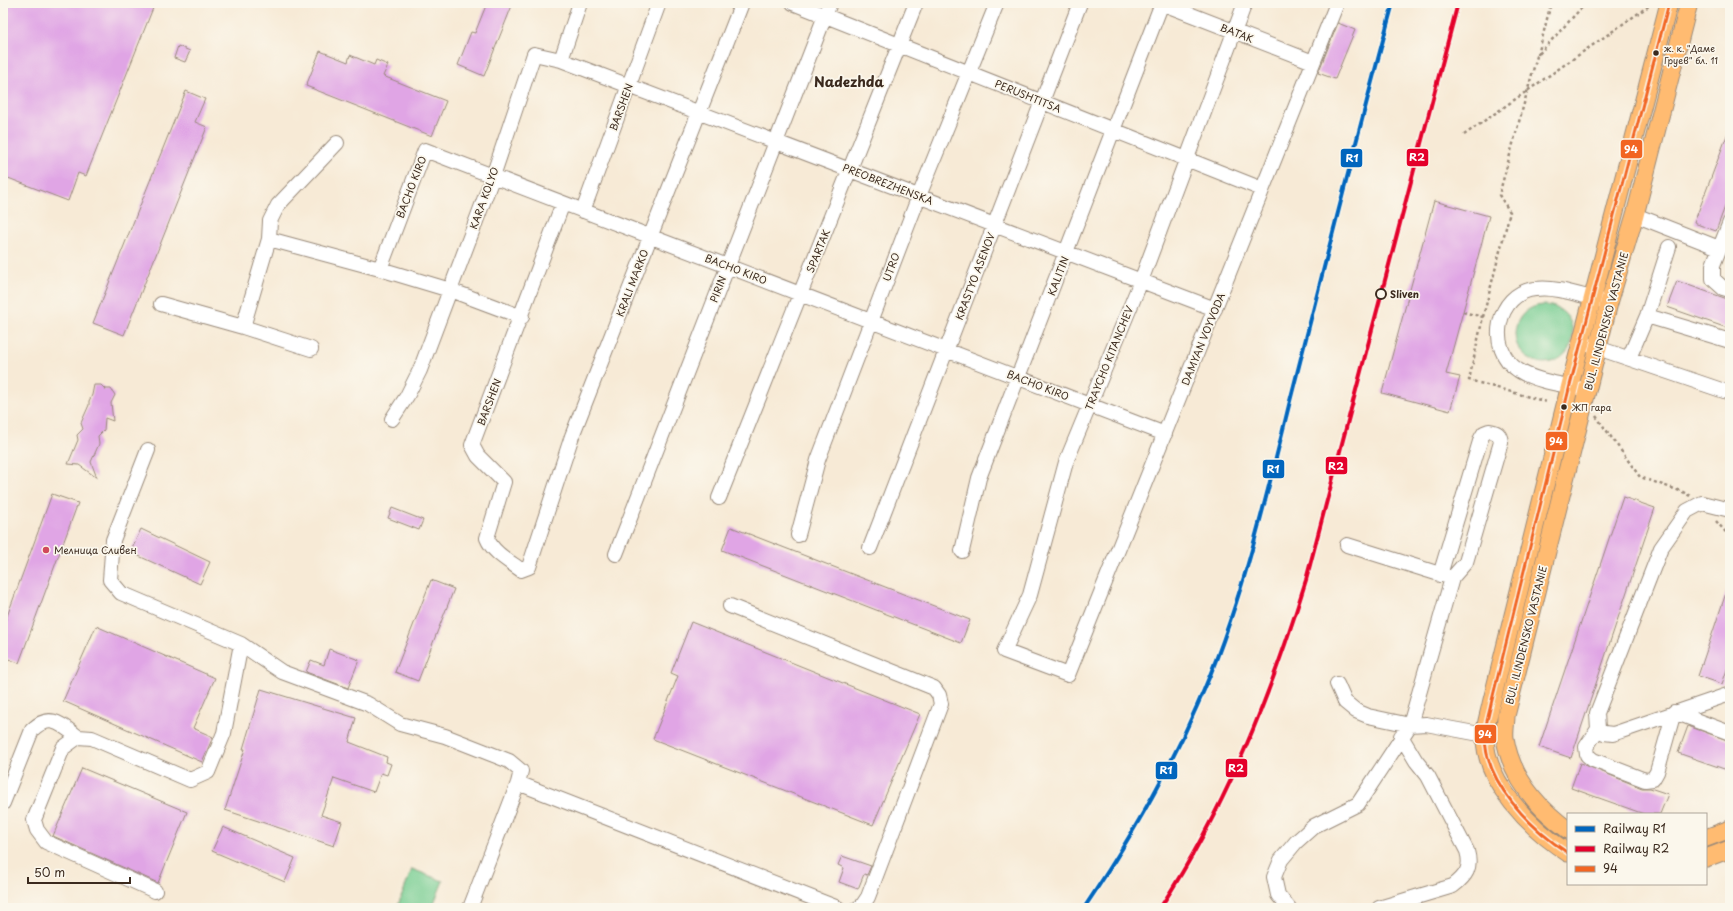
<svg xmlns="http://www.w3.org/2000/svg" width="1733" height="911" viewBox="0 0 1733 911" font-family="'Playpen Sans',sans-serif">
  <rect width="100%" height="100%" fill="#fbf7ec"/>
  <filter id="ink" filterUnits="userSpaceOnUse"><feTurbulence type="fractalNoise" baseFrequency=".025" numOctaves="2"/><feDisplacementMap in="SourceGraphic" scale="8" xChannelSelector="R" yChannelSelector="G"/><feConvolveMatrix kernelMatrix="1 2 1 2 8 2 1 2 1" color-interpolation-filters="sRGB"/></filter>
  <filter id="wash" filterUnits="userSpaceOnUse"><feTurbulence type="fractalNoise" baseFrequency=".012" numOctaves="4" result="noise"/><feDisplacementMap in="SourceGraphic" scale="16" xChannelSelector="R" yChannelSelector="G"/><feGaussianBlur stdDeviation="0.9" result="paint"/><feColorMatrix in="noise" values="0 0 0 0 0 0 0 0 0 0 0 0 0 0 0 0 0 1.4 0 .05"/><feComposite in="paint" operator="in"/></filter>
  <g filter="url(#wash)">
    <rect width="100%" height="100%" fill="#f7ead6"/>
    <!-- green -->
    <path fill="#77cd92" stroke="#597c58" d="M1515 334a29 29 0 1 1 58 0a29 29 0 1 1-58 0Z
      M 412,869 L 443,881 L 432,908 L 397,908 Z"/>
    <g id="blocks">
      <!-- building -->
      <path fill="#e0a5e5" d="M 3,3 L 155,3 L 86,176 L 78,173 L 68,201 L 3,176 Z
        M 487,3 L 513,3 L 484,76 L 458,65 L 471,32 L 475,33 Z
        M 1338,23 L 1355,30 L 1335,79 L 1318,73 Z
        M 178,46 L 190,51 L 185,62 L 174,58 Z
        M 320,51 L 348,62 L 350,55 L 374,65 L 376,60 L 388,65 L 383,76 L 446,101 L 432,136 L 306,86 Z
        M 186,91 L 205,99 L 195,122 L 207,127 L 124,335 L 93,323 Z
        M 1729,130 L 1730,193 L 1716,231 L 1694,223 Z
        M 1434,201 L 1489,216 L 1446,374 L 1460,377 L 1450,411 L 1382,393 Z
        M 1677,281 L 1730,300 L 1730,329 L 1667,307 Z
        M 94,385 L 101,385 L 105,389 L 111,389 L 115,395 L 111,403 L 113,421 L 105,418 L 104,430 L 98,436 L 99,444 L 91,462 L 97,478 L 79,465 L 68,464 L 78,440 L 77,435 L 83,429 L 81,423 L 89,405 L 89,401 L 92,395 Z
        M 52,494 L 78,503 L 19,663 L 3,657 L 3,618 L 6,619 Z
        M 1623,497 L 1655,508 L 1571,758 L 1539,747 Z
        M 392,508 L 423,520 L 419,530 L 388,518 Z
        M 731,527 L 970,620 L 961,643 L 722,550 Z
        M 141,529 L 210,562 L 200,584 L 130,552 Z
        M 431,580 L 454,589 L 418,681 L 395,672 Z
        M 1728,587 L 1730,587 L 1730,661 L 1722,684 L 1698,676 Z
        M 691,622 L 920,714 L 873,825 L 653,739 L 678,676 L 671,673 Z
        M 96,626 L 215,678 L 193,728 L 213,737 L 202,762 L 63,701 Z
        M 329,649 L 359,660 L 348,688 L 306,672 L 311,660 L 324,665 Z
        M 261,689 L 356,718 L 349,742 L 387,757 L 386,762 L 391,764 L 387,775 L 381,773 L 374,792 L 334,778 L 321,815 L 342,822 L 334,846 L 225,810 L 245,749 L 243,749 Z
        M 1688,726 L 1730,741 L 1730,771 L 1678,753 Z
        M 1580,763 L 1642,788 L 1650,788 L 1668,794 L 1660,814 L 1644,814 L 1571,788 Z
        M 82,768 L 187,812 L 158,883 L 53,836 Z
        M 223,827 L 295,858 L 285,882 L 212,851 Z
        M 842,856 L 871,866 L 867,875 L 864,874 L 858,889 L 839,882 L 844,868 L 838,865 Z"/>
    </g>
  </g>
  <g filter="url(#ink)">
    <use href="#blocks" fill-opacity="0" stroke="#998a7a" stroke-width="1"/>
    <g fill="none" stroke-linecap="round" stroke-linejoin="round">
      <!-- minor casing -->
      <g stroke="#998a7a" stroke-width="16">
        <path id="minor" d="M 793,3 L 1262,189
          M 1161,3 L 1313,62
          M 1245,3 L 1141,281 L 1066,462 L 1030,595 L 1004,651 L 1068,675 L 1337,3
          M 561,60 L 1215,309
          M 337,143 L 278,205 L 270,221 L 269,239 L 380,269 L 450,290 L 522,317
          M 563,203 L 472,445 L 478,456 L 504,482 L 487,538 C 493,553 509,561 521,570 L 529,567 L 572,436 L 742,3
          M 583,211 L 659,3
          M 1635,215 L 1719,248
          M 1730,222 L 1713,265 L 1713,279 L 1723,288 L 1730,290
          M 380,269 L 425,150 L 1165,434
          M 161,304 L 243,327 L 269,239
          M 1647,316 L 1730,341
          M 243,327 L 311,349
          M 1589,345 L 1730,393
          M 1629,358 L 1647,316 L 1669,247
          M 1588,390 C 1567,385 1536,382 1518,370 C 1486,350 1496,293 1535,289 C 1557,286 1581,296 1603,301
          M 392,419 L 407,396 L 420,370 L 493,176 L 534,54 L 561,60 L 580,3
          M 148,450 L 113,540 L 110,580 L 121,593 L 241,644 L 282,672 L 368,704 L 400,724 L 445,736 L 509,761 L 521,771 L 518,783 L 470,908
          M 719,498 L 916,3
          M 1730,510 L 1702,503 L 1687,511 L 1661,548 L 1597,713 L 1598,729 L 1586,747 L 1587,755 L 1593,760 L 1645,780 L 1653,779 L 1657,772 L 1674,712 L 1730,733
          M 798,535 L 818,460 L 919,196 L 997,3
          M 1347,545 L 1449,577
          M 870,548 L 1080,3
          M 962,551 L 979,478 L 1162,3
          M 616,554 L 830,3
          M 730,606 L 934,688 L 939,695 L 941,704 L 868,897 L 862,906 L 858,908
          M 1337,684 L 1345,702 L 1356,711 L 1368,716 L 1410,725 L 1426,724 L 1485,735
          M 1598,729 L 1604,733 L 1613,734 L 1730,694
          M 518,783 L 838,908
          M 3,803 L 32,730 C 50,712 62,725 78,737
          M 155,891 L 46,842 L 37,830 L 34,820 L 63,748 L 78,737 L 92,738 L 190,780 L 208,772 L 224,733 L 241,644
          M 1289,908 L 1278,895 L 1274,877 L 1281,860 L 1296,842 L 1314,826 L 1358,804 L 1410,725 L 1452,578 L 1466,562 L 1501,442 C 1500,434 1497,432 1489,431 L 1484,433 L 1481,438 L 1440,575
          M 1379,908 L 1453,886 C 1466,876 1472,868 1467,851 L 1428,776 L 1416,761 L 1401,736"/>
      </g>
      <!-- major casing -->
      <g stroke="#998a7a" stroke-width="19">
        <path id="major" d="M 1568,830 C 1538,808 1511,777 1505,738 C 1504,731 1506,723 1506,716 L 1609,303 L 1635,215 L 1689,3
          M 1706,838 L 1730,829
          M 1568,853 C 1531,829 1484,782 1485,735 C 1485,725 1489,714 1491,704 L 1570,385 L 1669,3
          M 1706,858 L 1730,849"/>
      </g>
      <!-- path -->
      <path stroke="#998a7a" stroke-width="2.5" stroke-dasharray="3 3" stroke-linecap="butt" d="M 1538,55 L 1551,3
        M 1464,135 L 1653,3
        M 1463,312 L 1483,317 L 1469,380 L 1547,402
        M 1483,317 L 1510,212 L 1499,195 L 1537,56 L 1586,3
        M 1596,416 L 1640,477 L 1683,492 L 1690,496
        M 1716,521 L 1730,537"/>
      <!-- minor -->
      <use href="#minor" stroke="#fff" stroke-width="14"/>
      <!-- major -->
      <use href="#major" stroke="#ffbb71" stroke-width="17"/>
      <!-- bus-1 casing -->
      <g stroke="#fbf7ec" stroke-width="6">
        <path id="bus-1" d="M 1568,853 C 1531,829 1484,782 1485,735 C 1485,725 1489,714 1491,704 L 1570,385 L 1669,3"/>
      </g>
      <!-- bus-1 -->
      <use href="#bus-1" stroke="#f26522" stroke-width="3"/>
      <!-- rail-1 casing -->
      <g stroke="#fbf7ec" stroke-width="7">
        <path id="rail-1" d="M 1084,908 C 1127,844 1166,777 1197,706 C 1240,610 1265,503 1290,401 C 1324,268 1357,135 1393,3"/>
      </g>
      <!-- rail-2 casing -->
      <g stroke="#fbf7ec" stroke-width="7">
        <path id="rail-2" d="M 1160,908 C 1226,808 1271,694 1306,580 L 1458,3"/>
      </g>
      <!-- rail-1 -->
      <use href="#rail-1" stroke="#0065bd" stroke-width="4"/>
      <!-- rail-2 -->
      <use href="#rail-2" stroke="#e4002b" stroke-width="4"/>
    </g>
  </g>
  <!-- markers -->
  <g fill="#3b2a1e" stroke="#fbf7ec" stroke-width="1.5">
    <circle cx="1656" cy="53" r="3.5"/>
    <circle cx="1564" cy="407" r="3.5"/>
  </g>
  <circle fill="#fbf7ec" stroke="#3b2a1e" stroke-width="2" cx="1381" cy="294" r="5"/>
  <circle fill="#d1495b" stroke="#fbf7ec" stroke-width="1.5" cx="46" cy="550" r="4"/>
  <g text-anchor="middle" stroke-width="3.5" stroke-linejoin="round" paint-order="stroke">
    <!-- bus labels -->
    <g font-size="9" fill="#3b2a1e" stroke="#fbf7ec" text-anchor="start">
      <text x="1664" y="52">ж. к. "Даме<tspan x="1664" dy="12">Груев" бл. 11</tspan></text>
      <text x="1572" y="411">ЖП гара</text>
    </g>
    <!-- street labels -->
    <g font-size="10" fill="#3b2a1e" stroke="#fbf7ec">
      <text transform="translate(1237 33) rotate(21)" y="4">BATAK</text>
      <text transform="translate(1028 96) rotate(22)" y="4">PERUSHTITSA</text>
      <text transform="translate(621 107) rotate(-70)" y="4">BARSHEN</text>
      <text transform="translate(888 184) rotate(21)" y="4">PREOBREZHENSKA</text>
      <text transform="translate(411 187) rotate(-69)" y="4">BACHO KIRO</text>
      <text transform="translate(484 198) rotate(-70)" y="4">KARA KOLYO</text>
      <text transform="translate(818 251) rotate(-68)" y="4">SPARTAK</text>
      <text transform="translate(891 267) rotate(-69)" y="4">UTRO</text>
      <text transform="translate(736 269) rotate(21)" y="4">BACHO KIRO</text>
      <text transform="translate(975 276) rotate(-69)" y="4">KRASTYO ASENOV</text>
      <text transform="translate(1058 276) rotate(-69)" y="4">KALITIN</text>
      <text transform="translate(632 283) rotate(-69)" y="4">KRALI MARKO</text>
      <text transform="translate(718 289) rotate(-69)" y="4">PIRIN</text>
      <text transform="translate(1606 321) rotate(-75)" y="4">BUL. ILINDENSKO VASTANIE</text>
      <text transform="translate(1203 339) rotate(-68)" y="4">DAMYAN VOYVODA</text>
      <text transform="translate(1109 358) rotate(-68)" y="4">TRAYCHO KITANCHEV</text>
      <text transform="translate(1038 385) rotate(21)" y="4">BACHO KIRO</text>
      <text transform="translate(489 402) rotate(-69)" y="4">BARSHEN</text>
      <text transform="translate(1526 635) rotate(-76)" y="4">BUL. ILINDENSKO VASTANIE</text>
    </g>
    <!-- stop labels -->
    <g font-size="10" font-weight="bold" fill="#3b2a1e" stroke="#fbf7ec" text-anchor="start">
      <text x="1390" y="298">Sliven</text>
    </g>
    <!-- poi labels -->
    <g font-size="10" fill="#3b2a1e" stroke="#fbf7ec" text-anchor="start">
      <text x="54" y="554">Мелница Сливен</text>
    </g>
    <!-- district labels -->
    <g font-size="14" font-weight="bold" fill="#3b2a1e" stroke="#fbf7ec">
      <text x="849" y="87">Nadezhda</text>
    </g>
  </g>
  <g stroke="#fbf7ec" stroke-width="1.5">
    <rect x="1620" y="139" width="23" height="20" rx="4" fill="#f26522"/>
    <rect x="1406" y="148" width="23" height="19" rx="4" fill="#e4002b"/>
    <rect x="1340" y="148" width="23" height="20" rx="4" fill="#0065bd"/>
    <rect x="1545" y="431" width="23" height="20" rx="4" fill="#f26522"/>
    <rect x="1325" y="456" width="23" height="19" rx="4" fill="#e4002b"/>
    <rect x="1262" y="459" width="23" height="20" rx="4" fill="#0065bd"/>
    <rect x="1474" y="724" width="23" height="20" rx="4" fill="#f26522"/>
    <rect x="1225" y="758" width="23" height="20" rx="4" fill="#e4002b"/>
    <rect x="1155" y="761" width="23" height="19" rx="4" fill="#0065bd"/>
  </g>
  <g font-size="11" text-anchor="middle" font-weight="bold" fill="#fff">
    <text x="1631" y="153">94</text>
    <text x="1417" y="161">R2</text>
    <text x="1352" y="162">R1</text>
    <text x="1556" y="445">94</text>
    <text x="1336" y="470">R2</text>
    <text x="1273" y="473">R1</text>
    <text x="1485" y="738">94</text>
    <text x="1236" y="772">R2</text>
    <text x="1166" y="774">R1</text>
  </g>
  <!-- margin -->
  <rect width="1733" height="911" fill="none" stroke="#fbf7ec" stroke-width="16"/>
  <!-- legend -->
  <rect x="1567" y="813" width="140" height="72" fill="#fbf7ec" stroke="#aea59a"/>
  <rect x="1575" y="826" width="20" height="6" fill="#0065bd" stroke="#aea59a"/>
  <text x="1603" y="833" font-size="12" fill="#3b2a1e">Railway R1</text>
  <rect x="1575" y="846" width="20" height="6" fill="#e4002b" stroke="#aea59a"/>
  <text x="1603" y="853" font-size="12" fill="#3b2a1e">Railway R2</text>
  <rect x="1575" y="866" width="20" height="6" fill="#f26522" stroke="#aea59a"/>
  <text x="1603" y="873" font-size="12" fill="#3b2a1e">94</text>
  <!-- scale -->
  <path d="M28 877v6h102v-6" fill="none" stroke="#3b2a1e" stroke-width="2"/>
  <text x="34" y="877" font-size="12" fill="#3b2a1e" stroke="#fbf7ec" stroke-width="3" paint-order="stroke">50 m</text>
</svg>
